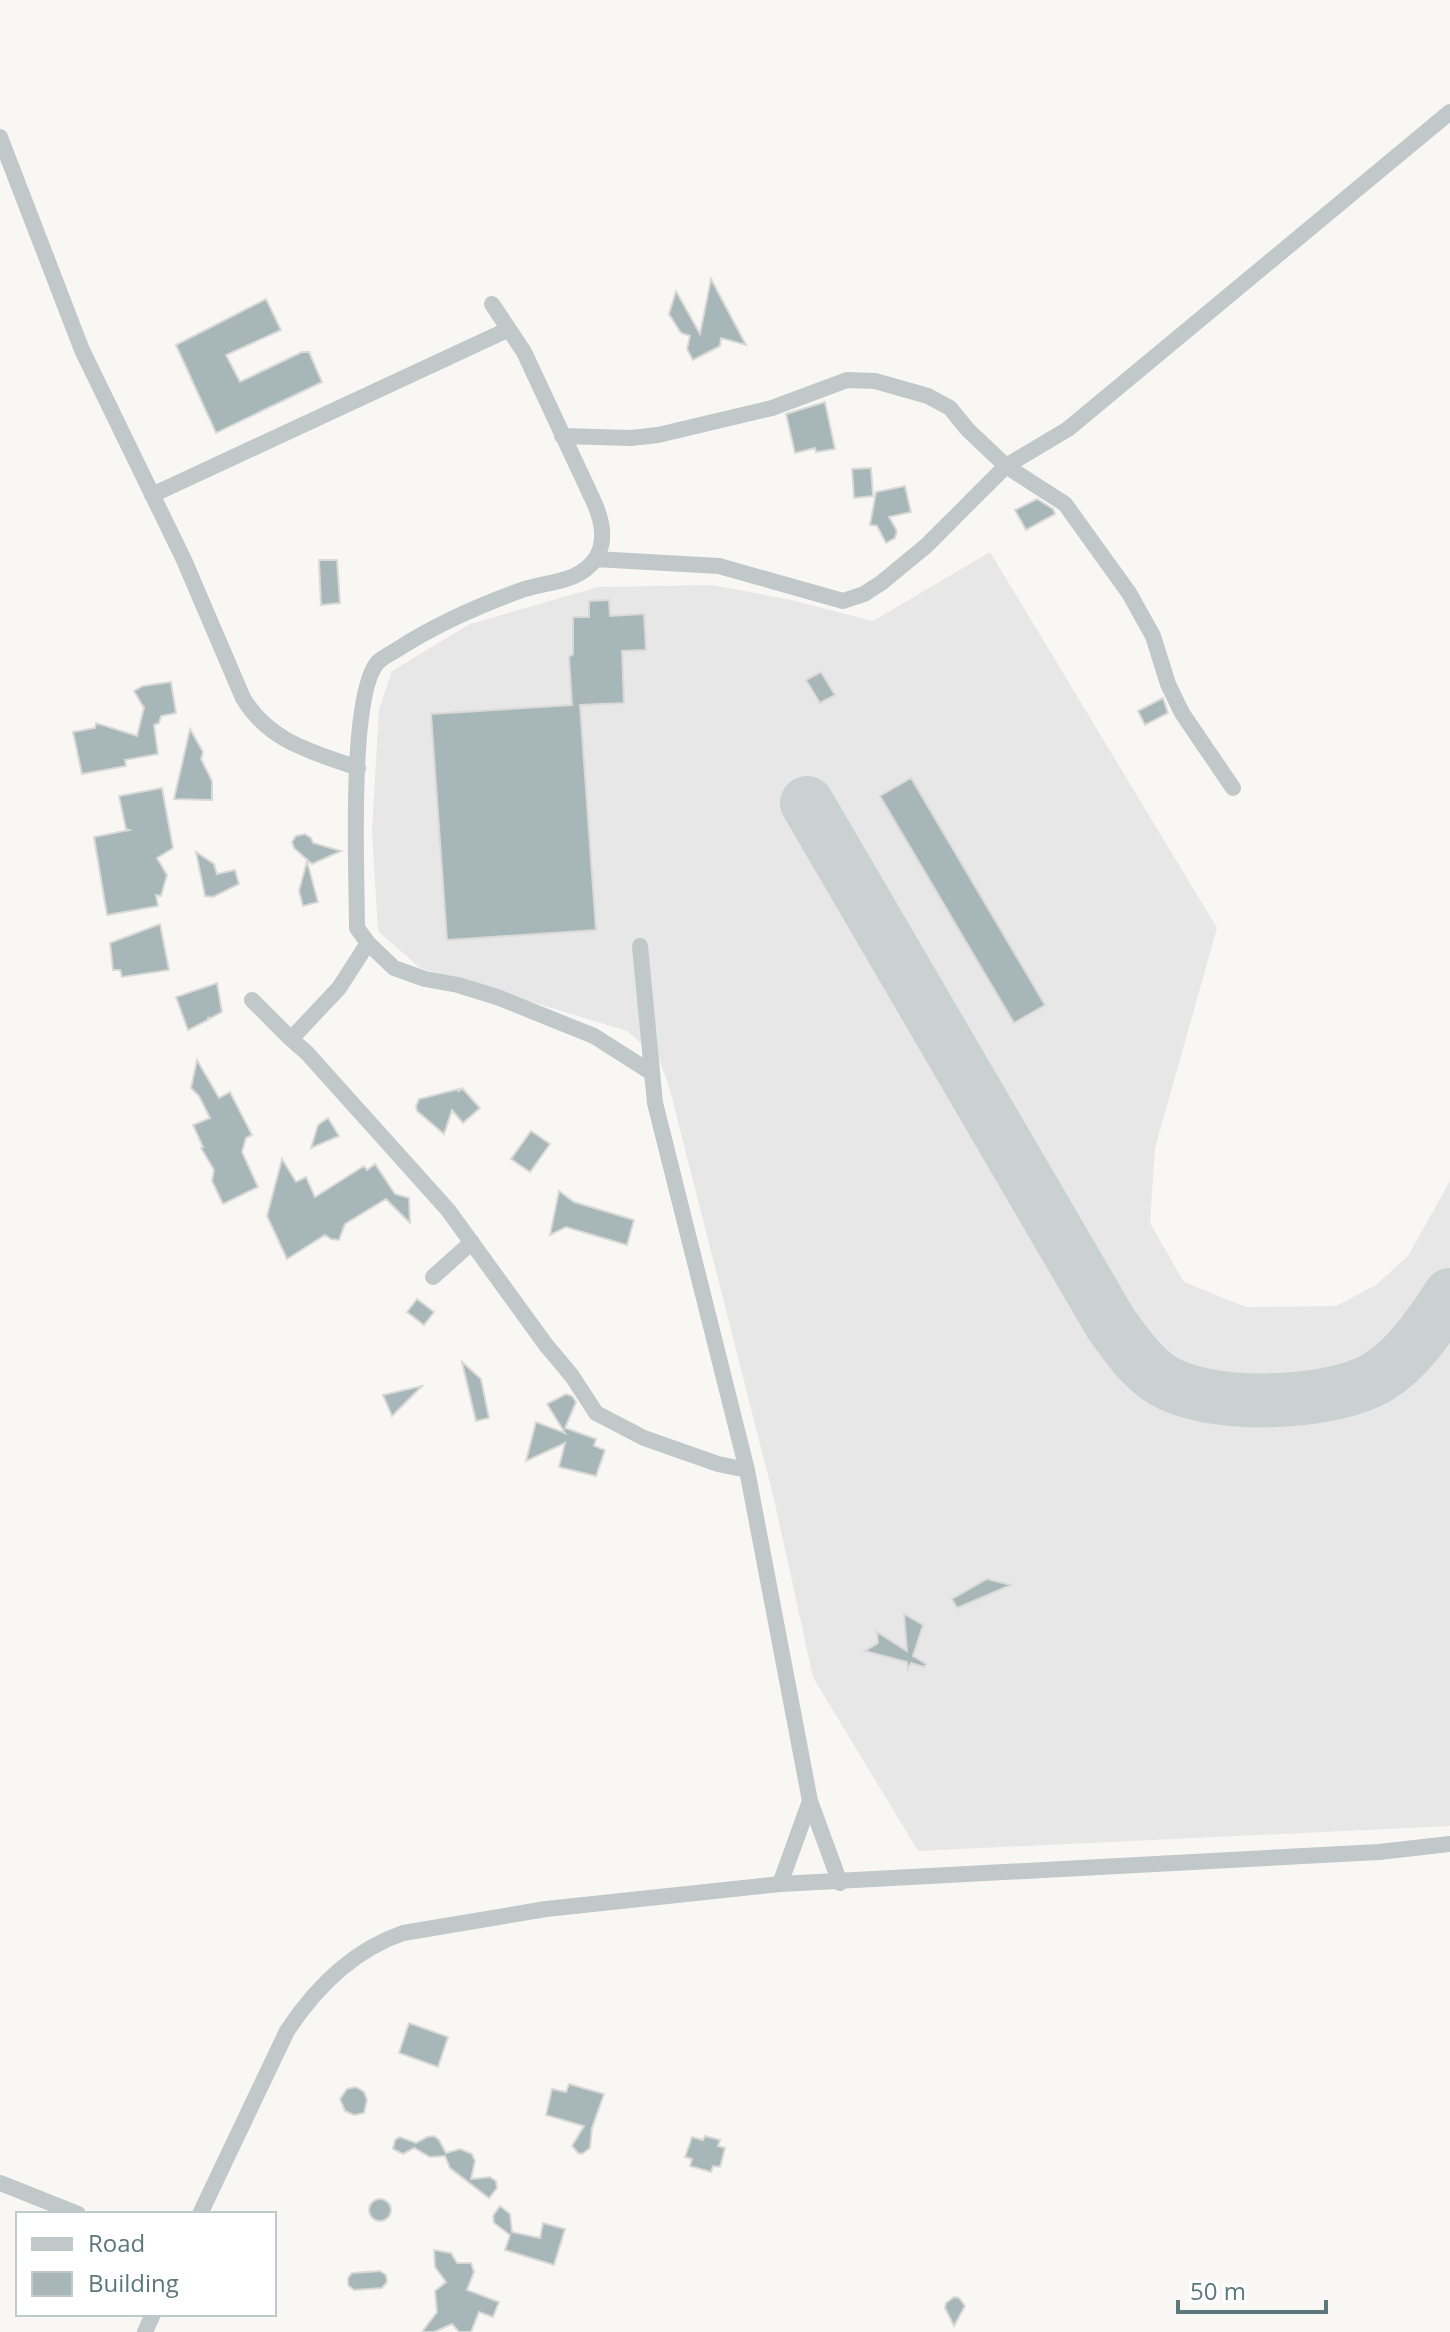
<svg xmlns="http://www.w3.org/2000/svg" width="1450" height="2332" viewBox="0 0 1450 2332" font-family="'Open Sans',sans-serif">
  <rect width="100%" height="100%" fill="#f8f7f4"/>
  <!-- built -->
  <path fill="#e6e7e6" d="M 990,552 L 1217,928 L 1155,1148 L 1150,1223 L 1184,1282 L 1246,1307 L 1336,1306 L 1376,1285 L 1408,1256 L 1450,1181 L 1450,1826 L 918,1851 L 813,1677 L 774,1499 L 669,1086 L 659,1059 L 627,1031 L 420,968 L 378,931 L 372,831 L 379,709 L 392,671 L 470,624 L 598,587 L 712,585 L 791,600 L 873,621 Z"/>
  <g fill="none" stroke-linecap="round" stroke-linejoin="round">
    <!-- taxiway -->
    <path stroke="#cad1d0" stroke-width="54" d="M 807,803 L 1111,1324 C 1125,1343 1139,1364 1159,1378 C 1205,1410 1330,1406 1378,1377 C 1408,1359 1431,1324 1450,1295"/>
  </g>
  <!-- building -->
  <path fill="#a7b6b8" stroke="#d9d9d7" stroke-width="2" d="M 711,279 L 746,345 L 721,338 L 720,346 L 693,360 L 687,349 L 690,336 L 681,333 L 669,314 L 676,291 L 700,334 Z
    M 266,299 L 281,330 L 226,355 L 240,382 L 302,352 L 309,352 L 322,382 L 216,433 L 176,345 Z
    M 825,402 L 835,449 L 816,452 L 815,448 L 795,453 L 786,414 Z
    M 871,468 L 873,496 L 854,498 L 852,469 Z
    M 905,486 L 911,512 L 889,517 L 897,531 L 895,538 L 886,543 L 877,526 L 870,525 L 876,492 Z
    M 1037,499 L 1053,509 L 1055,514 L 1026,530 L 1015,510 Z
    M 319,560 L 337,560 L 340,603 L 321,605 Z
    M 609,600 L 610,616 L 644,614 L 646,650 L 622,651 L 624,703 L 580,705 L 596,930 L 447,940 L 431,714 L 572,705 L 569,657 L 573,654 L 573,617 L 589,617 L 589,601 Z
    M 821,672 L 835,695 L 820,703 L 806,680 Z
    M 171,682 L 176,713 L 161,716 L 159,723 L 154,725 L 158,754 L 125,760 L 126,766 L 82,774 L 73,732 L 95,728 L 96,723 L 137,736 L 144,708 L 134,691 L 143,686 Z
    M 1163,698 L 1168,713 L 1145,725 L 1138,711 Z
    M 190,729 L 203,752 L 201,759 L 212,781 L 212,800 L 174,799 Z
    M 911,778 L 1045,1005 L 1014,1023 L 880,796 Z
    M 162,788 L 173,848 L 157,858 L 167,875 L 161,896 L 156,895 L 158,906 L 107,915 L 94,837 L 129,830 L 126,829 L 119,796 Z
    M 305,834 L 311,838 L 313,843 L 341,851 L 312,864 L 294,848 L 292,842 L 296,836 Z
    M 196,852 L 214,864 L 217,874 L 235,870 L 239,884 L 213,897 L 205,896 Z
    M 307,861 L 318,902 L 303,906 L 299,891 Z
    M 160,924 L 169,970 L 122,977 L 120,970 L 113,970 L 110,943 Z
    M 217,983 L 222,1012 L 209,1019 L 208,1017 L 208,1020 L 188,1030 L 176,997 Z
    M 197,1060 L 219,1098 L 230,1092 L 252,1135 L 246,1138 L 242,1152 L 258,1187 L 223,1204 L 212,1181 L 214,1170 L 201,1148 L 203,1147 L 193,1125 L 210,1118 L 199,1096 L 191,1088 Z
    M 462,1088 L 480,1108 L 463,1123 L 452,1110 L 444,1134 L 417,1111 L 416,1106 L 419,1099 L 459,1089 L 458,1092 Z
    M 328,1118 L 339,1136 L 311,1148 L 318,1125 Z
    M 531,1131 L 550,1144 L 530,1172 L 511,1159 Z
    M 282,1159 L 296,1182 L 306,1177 L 315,1197 L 364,1166 L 367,1170 L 375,1164 L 395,1194 L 409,1198 L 410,1223 L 386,1199 L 345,1224 L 339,1240 L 331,1239 L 325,1235 L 287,1259 L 267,1216 Z
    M 559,1191 L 574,1202 L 634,1220 L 627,1245 L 566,1227 L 550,1235 Z
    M 417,1299 L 434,1312 L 424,1325 L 407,1312 Z
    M 462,1362 L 481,1379 L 489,1418 L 476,1421 Z
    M 422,1386 L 392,1416 L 383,1395 Z
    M 566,1394 L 572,1396 L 576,1402 L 565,1428 L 596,1439 L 594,1446 L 605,1450 L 596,1476 L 559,1467 L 565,1443 L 526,1461 L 536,1422 L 565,1433 L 547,1404 Z
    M 987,1579 L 1011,1585 L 957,1608 L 952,1599 Z
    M 904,1614 L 923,1625 L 913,1656 L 926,1664 L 924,1667 L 911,1663 L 908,1669 L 907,1662 L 865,1651 L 878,1643 L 877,1632 L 907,1651 Z
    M 409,2023 L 448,2037 L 438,2067 L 399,2053 Z
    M 569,2084 L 604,2094 L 592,2128 L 590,2148 L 582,2154 L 578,2153 L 572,2146 L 584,2126 L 546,2115 L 552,2089 L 566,2092 Z
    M 356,2087 L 364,2092 L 367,2100 L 364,2113 L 354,2115 L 345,2111 L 340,2099 L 347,2089 Z
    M 434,2136 L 439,2140 L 446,2153 L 460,2149 L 472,2154 L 475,2161 L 471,2179 L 490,2177 L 496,2181 L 497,2188 L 489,2198 L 450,2168 L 445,2156 L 430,2157 L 414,2148 L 403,2154 L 393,2149 L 395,2140 L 400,2137 L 416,2143 L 427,2137 Z
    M 705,2136 L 720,2140 L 718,2146 L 725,2148 L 720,2167 L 713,2166 L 711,2172 L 690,2166 L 692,2159 L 685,2157 L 692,2137 L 703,2140 Z
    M369 2210a11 11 0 1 1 22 0a11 11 0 1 1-22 0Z
    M 500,2206 L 510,2214 L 512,2232 L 540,2238 L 543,2223 L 565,2229 L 554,2265 L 505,2250 L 510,2235 L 494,2223 L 493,2216 Z
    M 434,2250 L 451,2253 L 457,2263 L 471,2263 L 474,2272 L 467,2290 L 499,2302 L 493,2317 L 479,2312 L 471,2332 L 459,2332 L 452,2324 L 434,2332 L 422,2332 L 437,2312 L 435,2291 L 446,2282 L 435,2267 Z
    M 380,2271 L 386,2275 L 387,2282 L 382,2288 L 354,2290 L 348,2285 L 348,2278 L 352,2273 Z
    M 954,2297 L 959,2298 L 965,2306 L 954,2326 L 945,2308 L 946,2303 Z"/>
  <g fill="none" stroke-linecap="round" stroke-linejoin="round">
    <!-- street -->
    <path stroke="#c0c8c9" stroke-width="16" d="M 0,137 L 82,350 L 184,560 L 243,698 C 269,742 313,752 358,768
      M 492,304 L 524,352 L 593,500 C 601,517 607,540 596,558 C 579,584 545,581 519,591 C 478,606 435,625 398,649 C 392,653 383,657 378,662 C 348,695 357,877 357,928 L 368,943 L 394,968 L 425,979 L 458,985 L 497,997 L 594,1036 L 652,1073
      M 562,436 L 631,438 L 658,435 L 772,408 L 847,380 L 875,381 L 928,396 L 950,408 L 968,430 L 1006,466 L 1065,504 L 1129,593 L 1153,636 L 1168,684 L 1182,713 L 1233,788
      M 152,495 L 507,330
      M 595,559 L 719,566 L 843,601 L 864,594 L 881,583 L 926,546 L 1006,466 L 1068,429 L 1450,112
      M 368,943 L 339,988 L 291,1039 L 307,1053 L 448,1210 L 546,1345 L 572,1376 L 596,1413 L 644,1438 L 718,1464 L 747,1470
      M 640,946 L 655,1103 L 747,1470 L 810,1801 L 840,1883
      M 252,1000 L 291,1039
      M 433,1277 L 472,1242
      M 780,1884 L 810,1801
      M 0,2183 L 78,2214
      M 200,2214 L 287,2031 C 316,1987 354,1950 403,1933 L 546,1909 L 780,1884 L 1379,1852 L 1450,1844
      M 145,2332 L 153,2314"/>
  </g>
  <!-- legend -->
  <rect x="16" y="2212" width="260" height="104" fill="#ffffff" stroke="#bec9cb" stroke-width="2"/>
  <rect x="32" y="2238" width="40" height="12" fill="#c0c8c9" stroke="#bec9cb" stroke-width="2"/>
  <text x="88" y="2252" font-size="24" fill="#5c787d">Road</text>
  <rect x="32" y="2272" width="40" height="24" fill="#a7b6b8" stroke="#bec9cb" stroke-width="2"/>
  <text x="88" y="2292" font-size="24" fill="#5c787d">Building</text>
  <!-- scale -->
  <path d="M1178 2300v12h148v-12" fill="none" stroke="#5c787d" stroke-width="4"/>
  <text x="1190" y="2300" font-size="24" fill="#5c787d" stroke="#ffffff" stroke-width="6" paint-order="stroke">50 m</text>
</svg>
